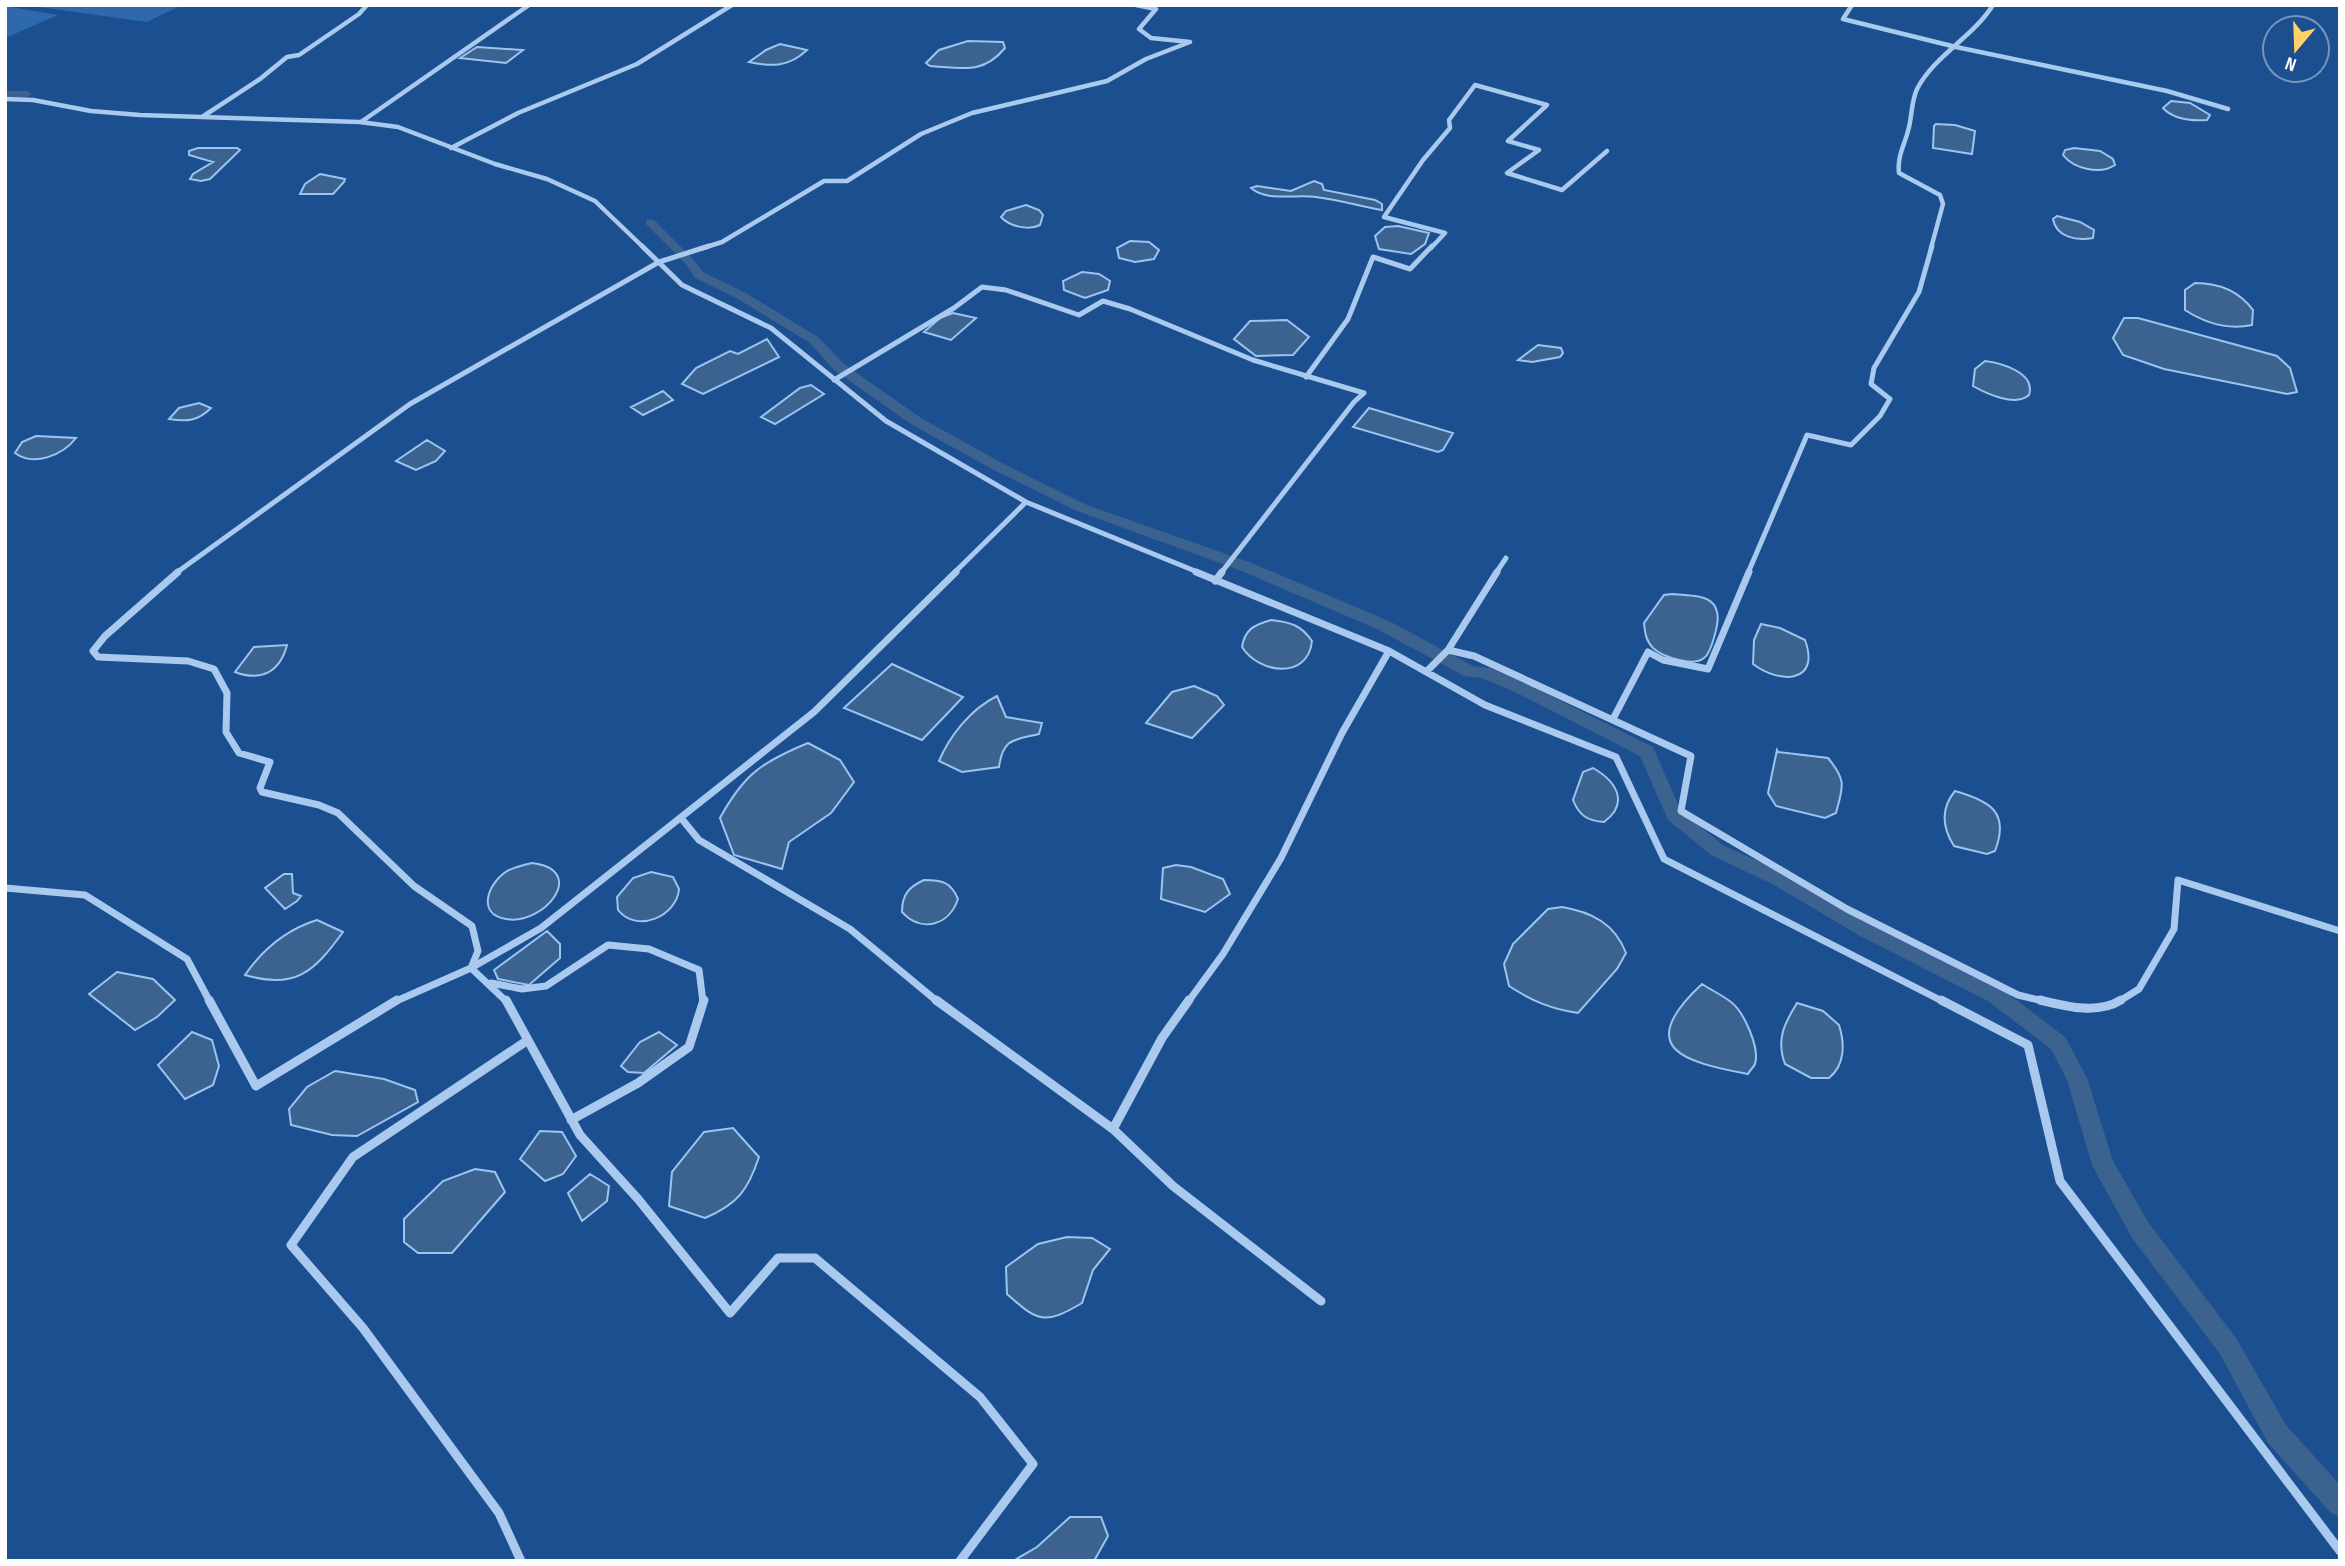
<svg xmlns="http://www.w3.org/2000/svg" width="2345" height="1566" viewBox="0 0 2345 1566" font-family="'Sofia Sans Condensed',sans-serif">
  <rect width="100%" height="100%" fill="#1b4f8f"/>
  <!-- green -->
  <path fill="#2e69ad" d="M 25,5 L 182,5 L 147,22 Z
    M 5,6 L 58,15 L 5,38 Z"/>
  <!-- water -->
  <path fill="#3c6290" stroke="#9cc4f0" stroke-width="2" d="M 968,41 L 1003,42 L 1005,48 C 983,75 961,68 930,66 L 926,63 L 939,50 Z
    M 780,44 L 807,50 C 789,67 772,67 749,62 L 766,50 Z
    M 477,47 L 523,50 L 506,63 L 460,58 Z
    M 2171,101 L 2190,103 L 2210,115 L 2207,120 C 2192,121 2174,120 2163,108 Z
    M 1936,124 L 1955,125 L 1975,131 L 1972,154 L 1933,148 L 1934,126 Z
    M 198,148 L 237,148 L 240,150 L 210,179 L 201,181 L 190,179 L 193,174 L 213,162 L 189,155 L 189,151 Z
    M 2074,148 L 2100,151 L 2113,159 L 2115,165 C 2100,175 2074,169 2063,155 L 2065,150 Z
    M 320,174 L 345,179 L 344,182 L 333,194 L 300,194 L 305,184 Z
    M 1314,181 L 1322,184 L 1324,190 L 1375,200 L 1382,204 L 1382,210 C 1360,206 1339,200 1316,197 C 1296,194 1267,202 1251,188 L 1257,186 L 1291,191 Z
    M 1026,205 L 1039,210 L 1043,215 L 1040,225 C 1028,231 1009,226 1001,217 L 1006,211 Z
    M 2057,216 L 2080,222 L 2094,230 L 2093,238 C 2076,241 2056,237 2053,219 Z
    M 1398,226 L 1429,233 L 1425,244 L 1411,254 L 1379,249 L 1375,236 L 1385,227 Z
    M 1130,241 L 1149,242 L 1159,250 L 1154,259 L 1135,262 L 1119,258 L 1117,248 Z
    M 1082,272 L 1099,274 L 1110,281 L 1108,290 L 1085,298 L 1064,290 L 1063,281 Z
    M 2195,283 C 2219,283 2239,291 2253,310 L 2252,325 C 2228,330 2205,323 2185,310 L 2185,290 Z
    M 953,313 L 976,318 L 951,340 L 924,332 L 940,318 Z
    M 2124,318 L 2138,318 L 2277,356 L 2290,368 L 2297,392 L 2287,394 L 2164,369 L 2123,355 L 2113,338 Z
    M 1287,320 L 1309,337 L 1293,355 L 1256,356 L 1234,339 L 1250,321 Z
    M 767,339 L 779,357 L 703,394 L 682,384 L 696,368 L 730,351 L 738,354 Z
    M 1538,345 L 1561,348 L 1563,353 L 1560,357 L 1532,362 L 1518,360 Z
    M 1985,361 C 2002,363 2036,373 2029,395 C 2016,407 1987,394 1973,386 L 1975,369 Z
    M 811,385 L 824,394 L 775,424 L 761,417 L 800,388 Z
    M 663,391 L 673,400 L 643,415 L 631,407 Z
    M 199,403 L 211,408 C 198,421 187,422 169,419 L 179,408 Z
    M 1369,408 L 1453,433 L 1443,450 L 1438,452 L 1353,427 Z
    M 36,436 L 76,438 C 63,455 34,467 15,453 L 22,442 Z
    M 427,440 L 445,451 L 436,461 L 416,470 L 396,461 Z
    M 1672,594 C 1703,596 1726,596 1715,634 C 1713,641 1710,654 1704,658 C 1693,667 1663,657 1653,648 C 1646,641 1645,633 1644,623 L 1664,595 Z
    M 1271,620 C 1290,622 1301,625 1312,641 C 1308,680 1259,674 1242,647 C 1245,629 1254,625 1271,620 Z
    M 1761,624 L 1780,628 L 1805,640 C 1821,684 1779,684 1753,664 L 1754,640 Z
    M 287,645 C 280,672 261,682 235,672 L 254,647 Z
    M 892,664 L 963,697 L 922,740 L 844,708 Z
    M 1194,686 L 1217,696 L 1224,705 L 1192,738 L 1146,723 L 1172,692 Z
    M 997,696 L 1006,717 L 1042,723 L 1039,734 C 1014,740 1003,738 999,767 L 962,772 L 939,761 C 950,735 971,709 997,696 Z
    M 808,743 L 840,760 L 854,782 L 831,813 L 789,842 L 782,869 L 734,855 L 720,818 C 744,774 762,762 808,743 Z
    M 1777,750 L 1778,752 L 1828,758 C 1847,781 1843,786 1836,813 L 1825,818 L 1776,806 L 1768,793 Z
    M 1593,768 C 1616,781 1630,803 1604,822 C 1587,821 1579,815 1573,800 L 1583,772 Z
    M 1955,791 C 1990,801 2010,812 1995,851 L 1987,854 L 1954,846 C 1942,827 1940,809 1955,791 Z
    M 532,863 C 589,870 544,926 506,919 C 476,914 488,883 507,871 C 515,867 523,865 532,863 Z
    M 1176,865 L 1191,867 L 1223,879 L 1230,894 L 1205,912 L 1161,899 L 1163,868 Z
    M 651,872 L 673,877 L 679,889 C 677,916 637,934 618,910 L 617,897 L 633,878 Z
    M 284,874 L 292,874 L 293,893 L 301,896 L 297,901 L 285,909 L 265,888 Z
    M 924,880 C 942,880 951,882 958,899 C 949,926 921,933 902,912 C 902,894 909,887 924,880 Z
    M 1562,907 C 1592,912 1615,924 1626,953 L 1617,969 L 1578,1013 C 1551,1009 1532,1001 1509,986 L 1504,964 L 1513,944 L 1548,909 Z
    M 317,920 L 343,932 C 314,972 295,990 245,975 C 263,949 288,929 317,920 Z
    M 547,931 L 560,944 L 560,958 L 529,985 L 498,979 L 494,970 Z
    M 117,972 L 153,979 L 175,1000 L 157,1017 L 135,1030 L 89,994 Z
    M 1702,984 C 1711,990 1722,995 1731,1002 C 1744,1012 1760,1048 1755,1064 C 1753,1068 1750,1070 1748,1074 C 1683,1062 1633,1048 1702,984 Z
    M 1797,1003 L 1823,1011 L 1839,1025 C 1845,1044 1845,1065 1829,1078 L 1811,1078 L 1785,1064 C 1776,1040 1784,1024 1797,1003 Z
    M 192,1032 L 212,1040 L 219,1066 L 213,1085 L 185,1099 L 158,1065 Z
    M 659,1032 L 677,1045 L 644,1073 L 628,1072 L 621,1066 L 640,1042 Z
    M 335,1071 L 384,1079 L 415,1090 L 418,1102 L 357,1136 L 332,1135 L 291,1125 L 289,1109 L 307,1087 Z
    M 733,1128 L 759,1157 C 748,1190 738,1204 705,1218 L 669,1206 L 672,1172 L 704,1132 Z
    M 540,1131 L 562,1132 L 576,1156 L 563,1174 L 545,1181 L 520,1159 Z
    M 475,1169 L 495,1172 L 505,1192 L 452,1253 L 418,1253 L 404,1242 L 404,1219 L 443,1181 Z
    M 590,1174 L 609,1186 L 607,1201 L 582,1221 L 568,1193 Z
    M 1067,1237 L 1092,1238 L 1110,1249 L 1093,1270 L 1082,1303 C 1045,1325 1038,1322 1007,1294 L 1006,1267 L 1038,1244 Z
    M 1070,1517 L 1101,1517 L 1108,1536 L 1094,1561 L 1013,1561 L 1037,1547 Z"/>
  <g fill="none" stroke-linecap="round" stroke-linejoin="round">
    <!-- canal -->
    <path fill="#3c6290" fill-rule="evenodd" d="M 5,91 L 27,91 L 32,94 L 27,97 L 5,97 Z
      M 646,220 L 654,220 L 694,260 L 703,272 L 746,293 L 818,337 L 844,364 L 921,418 L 1002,463 L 1087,505 L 1249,562 L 1389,621 L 1473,666 L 1490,668 L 1529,685 L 1653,747 L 1681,811 L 1723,845 L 1788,875 L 1874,924 L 2002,989 L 2065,1037 L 2087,1078 L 2113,1161 L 2148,1222 L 2236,1338 L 2286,1425 L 2340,1485 L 2340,1517 L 2331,1513 L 2268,1443 L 2220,1354 L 2132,1238 L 2092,1165 L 2067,1080 L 2051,1049 L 1988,1001 L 1860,936 L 1774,885 L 1711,855 L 1668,820 L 1640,756 L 1517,693 L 1482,678 L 1464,676 L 1377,629 L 1239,570 L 1077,511 L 992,469 L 911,424 L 834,370 L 810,343 L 738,299 L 695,278 L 686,264 L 646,224 Z"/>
    <!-- street-far3 -->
    <path stroke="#a9c9ee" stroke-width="4.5" d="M 1852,5 L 1843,19 L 1956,47 L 2167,91 L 2228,109
      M 5,99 L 33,100 L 91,111 L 140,115 L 360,122 L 398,127 L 495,164 L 547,179 L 595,201 L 644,248
      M 202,117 L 260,79 L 287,57 L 299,55 L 359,14 L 367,5
      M 361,122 L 529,5
      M 451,148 L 518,113 L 637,64 L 732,5
      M 703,248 L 722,242 L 824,181 L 847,181 L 921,134 L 972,113 L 1107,81 L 1146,59 L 1190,42 L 1151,38 L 1139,29 L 1156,9 L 1136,5
      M 1431,248 L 1445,233 L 1384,217 L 1423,160 L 1450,128 L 1449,120 L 1475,85 L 1547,105 L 1508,141 L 1539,150 L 1507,173 L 1562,190 L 1607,151
      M 1931,248 L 1943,204 L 1940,195 L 1899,173 C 1897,157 1904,146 1908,131 C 1912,118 1911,102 1917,89 C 1935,55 1973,37 1993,5"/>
    <!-- street-far2 -->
    <path stroke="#a9c9ee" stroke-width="5" d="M 642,246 L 682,285 L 771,328 L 886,421 L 1026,502 L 1200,573
      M 1306,377 L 1348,319 L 1373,257 L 1410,269 L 1432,246
      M 834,380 L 954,308 L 982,287 L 1006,290 L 1079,315 L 1103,301 L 1130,309 L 1253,360 L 1364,393 L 1354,402 L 1221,573
      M 176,573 L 410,404 L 659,262 L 709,246
      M 954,573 L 1026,502
      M 1496,573 L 1506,558
      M 1748,573 L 1807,435 L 1851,445 L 1880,416 L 1890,399 L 1871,384 L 1874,368 L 1919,292 L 1932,246"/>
    <!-- street-far1 -->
    <path stroke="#a9c9ee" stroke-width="7" d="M 178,572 L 105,636 L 93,651 L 98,657 L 188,661 L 214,669 L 227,693 L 226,732 L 239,753 L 270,762 L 260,788 L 262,792 L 319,805 L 338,813 L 414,886 L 472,926 L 478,951 L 471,968 L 507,1002
      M 1196,572 L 1389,651 L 1485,705 L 1616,757 L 1664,859 L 1944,1002
      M 1215,581 L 1222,572
      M 1448,650 L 1474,656 L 1691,756 L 1681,811 L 1847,909 L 2018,995 L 2047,1002
      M 1427,671 L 1448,650 L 1497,572
      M 1613,719 L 1648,652 L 1663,660 L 1708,669 L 1749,572
      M 681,818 L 699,840 L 850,929 L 938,1002
      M 5,888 L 85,895 L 187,959 L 210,1002
      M 491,983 L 522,989 L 546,986 L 608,945 L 649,949 L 699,970 L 703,1002
      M 394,1002 L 471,968 L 541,928 L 814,712 L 956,572
      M 1188,1002 L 1223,954 L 1281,858 L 1342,733 L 1389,651
      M 2118,1002 L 2139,989 L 2174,929 L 2178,880 L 2340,931"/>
    <!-- street -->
    <path stroke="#a9c9ee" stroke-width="9" d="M 209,1000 L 256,1086 L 397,1000
      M 506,1000 L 580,1135 L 638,1199 L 730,1313 L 778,1258 L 815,1258 L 980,1397 L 1033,1464 L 960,1561
      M 936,1000 L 1113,1129 L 1162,1038 L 1189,1000
      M 1941,1000 L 2028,1045 L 2060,1181 L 2340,1551
      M 2040,1000 C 2065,1006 2097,1015 2121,1000
      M 571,1120 L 638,1083 L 689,1047 L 704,1000
      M 1113,1129 L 1173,1186 L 1321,1301
      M 521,1561 L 499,1513 L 363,1328 L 291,1245 L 353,1157 L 528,1040"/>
  </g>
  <!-- border -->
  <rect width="2345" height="1566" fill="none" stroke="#ffffff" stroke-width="14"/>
  <!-- north arrow -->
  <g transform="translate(2296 49) rotate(199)"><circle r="33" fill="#1b4f8f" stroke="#7695bc" stroke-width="2"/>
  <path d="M0-5L12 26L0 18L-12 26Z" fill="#ffd166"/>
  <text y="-10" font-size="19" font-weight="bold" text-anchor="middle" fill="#ffffff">N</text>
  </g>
</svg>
